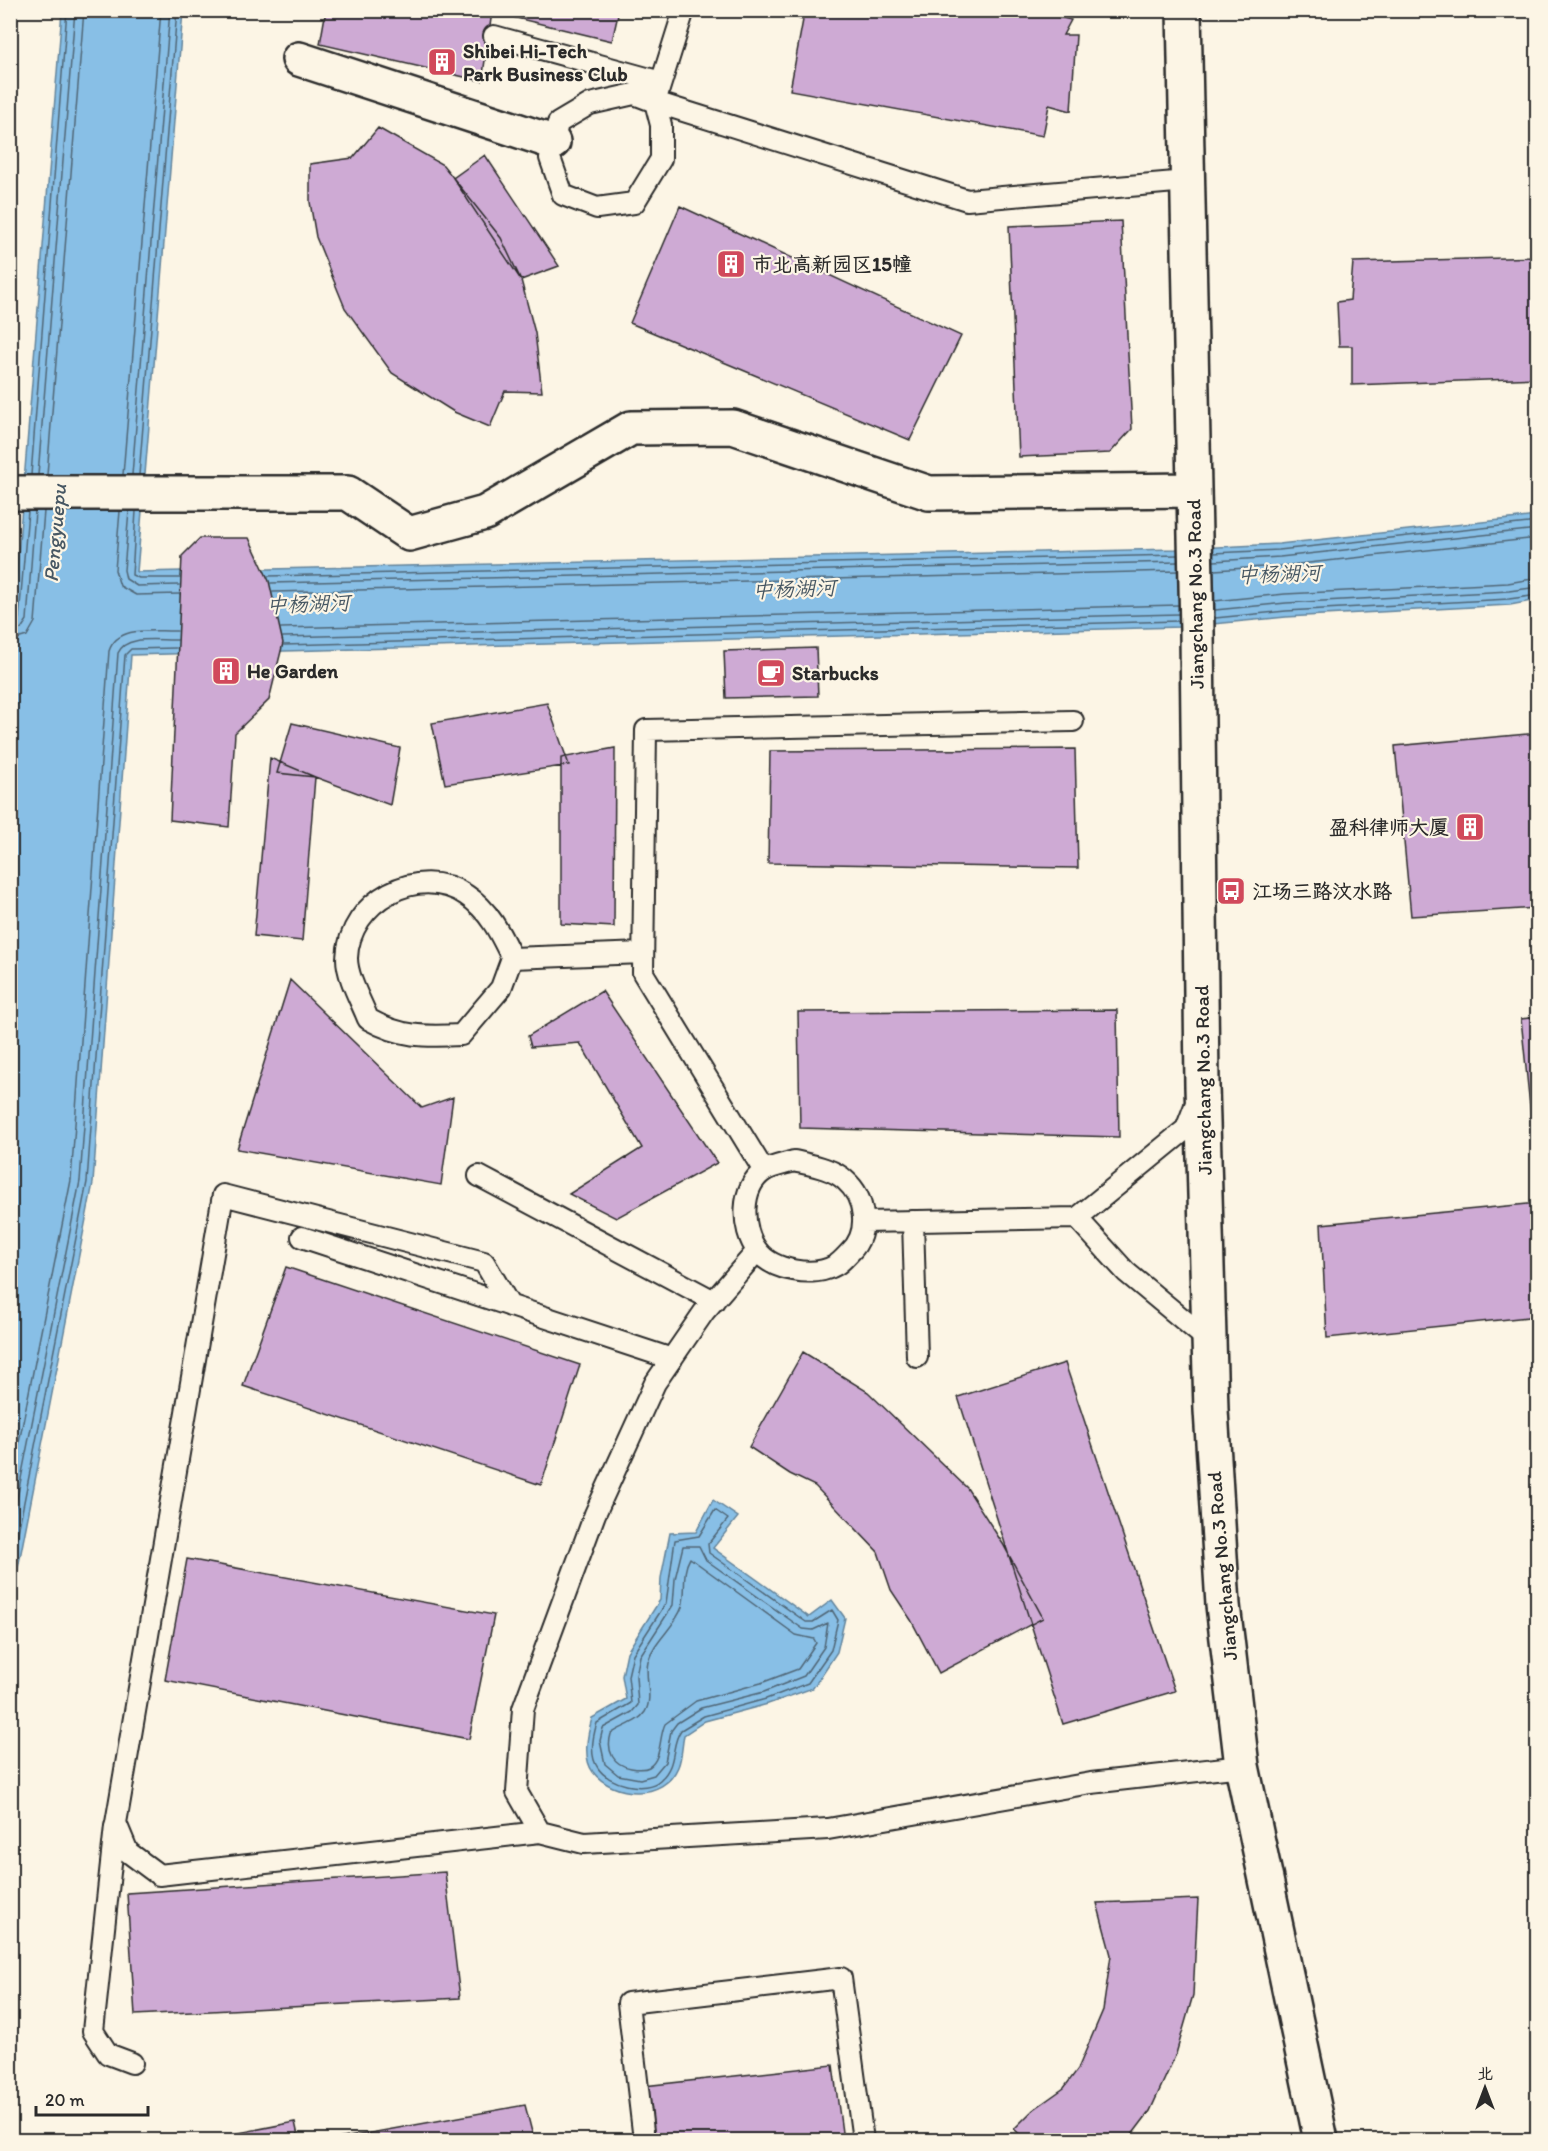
<svg xmlns="http://www.w3.org/2000/svg" width="1548" height="2151" viewBox="0 0 1548 2151" font-family="Itim,'LXGW WenKai TC',sans-serif">
  <rect width="100%" height="100%" fill="#fcf5e5"/>
  <filter id="ink" filterUnits="userSpaceOnUse"><feTurbulence type="fractalNoise" baseFrequency=".0167" numOctaves="2"/><feDisplacementMap in="SourceGraphic" scale="12" xChannelSelector="R" yChannelSelector="G"/><feConvolveMatrix kernelMatrix="1 2 1 2 8 2 1 2 1" color-interpolation-filters="sRGB"/></filter>
  <g filter="url(#ink)">
    <!-- water -->
    <path fill="#88bfe6" stroke="#63849b" stroke-width="1.5" d="M 62,11 L 183,11 L 137,572 L 1176,549 L 1279,544 L 1537,516 L 1537,600 L 1510,605 L 1286,617 L 1181,627 L 131,655 L 93,1183 L 11,1604 L 10,655 Z
      M 713,1500 L 738,1517 L 713,1548 L 809,1617 L 832,1600 L 845,1618 L 837,1652 L 813,1688 L 768,1704 L 705,1721 L 684,1735 C 682,1745 682,1758 678,1767 C 664,1801 613,1798 593,1772 C 582,1758 588,1733 592,1718 L 626,1699 L 622,1676 L 627,1652 L 660,1600 L 661,1578 L 670,1533 L 696,1532 Z"/>
    <g fill="none" stroke-linecap="round" stroke-linejoin="round">
      <!-- shore -->
      <path stroke="#506676" stroke-width="1.5" d="M 31,475 L 67,10
        M 38,475 L 75,10
        M 47,475 L 84,10
        M 123,475 L 161,10
        M 132,475 L 170,10
        M 139,475 L 177,10
        M 120,511 L 115,570 L 120,586 L 136,595 L 179,594
        M 129,511 L 124,570 L 126,579 L 137,586 L 179,585
        M 136,511 L 132,575 L 139,578 L 180,578
        M 1213,553 L 1279,550 L 1538,522
        M 1214,561 L 1280,557 L 1538,529
        M 1214,570 L 1281,566 L 1538,538
        M 268,576 L 1177,555
        M 271,583 L 1178,562
        M 273,592 L 1178,571
        M 1214,601 L 1285,594 L 1508,583 L 1538,578
        M 1215,610 L 1286,603 L 1509,591 L 1538,587
        M 1215,618 L 1286,611 L 1509,599 L 1538,595
        M 10,624 L 17,623 L 19,618 L 28,511
        M 281,628 L 1178,605
        M 10,632 L 21,629 L 27,620 L 35,511
        M 283,637 L 1179,614
        M 10,641 L 27,636 L 35,622 L 44,511
        M 284,645 L 1179,621
        M 10,1488 L 71,1180 L 109,651 C 118,624 155,632 177,631
        M 715,1510 L 728,1519 L 708,1544 L 709,1553 L 806,1622 L 813,1622 L 832,1610 L 838,1620 L 831,1650 L 808,1683 L 766,1699 L 704,1716 L 681,1730 C 670,1745 678,1764 660,1780 C 645,1794 608,1784 598,1768 C 589,1756 593,1736 597,1723 L 631,1703 L 628,1676 L 633,1654 L 666,1603 L 675,1540 L 699,1536 Z
        M 10,1534 L 80,1181 L 118,653 C 126,634 160,641 177,640
        M 683,1546 L 699,1546 L 706,1560 L 803,1629 L 813,1630 L 828,1623 L 824,1647 L 804,1676 L 764,1692 L 701,1708 L 677,1723 L 671,1731 L 665,1762 L 654,1775 L 640,1779 L 618,1775 L 605,1764 L 600,1741 L 603,1728 L 632,1712 L 638,1705 L 636,1676 L 640,1656 L 673,1605 L 675,1579 Z
        M 690,1558 L 796,1635 L 814,1639 L 816,1643 L 798,1669 L 761,1683 L 696,1701 L 665,1724 C 659,1736 662,1759 649,1767 C 644,1770 637,1769 631,1768 C 613,1765 606,1751 611,1734 C 621,1726 638,1723 645,1712 C 654,1697 644,1678 648,1662 C 654,1641 675,1627 682,1607 C 687,1591 681,1573 690,1558 Z
        M 10,1573 L 87,1182 L 125,655 L 131,649 L 176,648"/>
    </g>
    <!-- building -->
    <path fill="#ceaad4" stroke="#2b2b2b" stroke-width="1.5" d="M 326,10 L 619,10 L 612,41 L 492,12 L 482,81 L 320,44 Z
      M 1031,10 L 1071,20 L 1063,35 L 1076,35 L 1071,111 L 1049,105 L 1043,136 L 790,90 L 803,20 L 774,11 Z
      M 378,128 L 443,165 L 501,238 L 521,280 L 535,333 L 542,392 L 505,391 L 490,427 L 454,412 L 392,373 L 345,308 L 316,237 L 310,202 L 310,164 L 353,158 Z
      M 485,155 L 559,266 L 521,280 L 453,178 Z
      M 680,206 L 961,336 L 910,440 L 630,323 Z
      M 1121,221 L 1132,429 L 1110,453 L 1019,457 L 1009,226 Z
      M 1538,257 L 1538,378 L 1352,385 L 1352,346 L 1339,346 L 1337,302 L 1350,300 L 1353,262 Z
      M 200,538 L 249,538 L 269,581 L 283,643 L 269,700 L 235,733 L 229,827 L 170,820 L 182,556 Z
      M 816,648 L 818,696 L 726,698 L 724,651 Z
      M 547,703 L 569,765 L 445,784 L 432,723 Z
      M 292,723 L 400,748 L 390,805 L 315,777 L 277,773 Z
      M 1538,733 L 1538,908 L 1411,916 L 1395,746 Z
      M 615,748 L 614,927 L 561,924 L 561,758 Z
      M 1075,749 L 1078,868 L 768,863 L 770,751 Z
      M 270,758 L 315,777 L 302,941 L 254,936 Z
      M 290,980 L 422,1108 L 453,1097 L 441,1185 L 237,1149 Z
      M 602,991 L 717,1163 L 616,1218 L 569,1194 L 642,1148 L 580,1043 L 531,1047 L 528,1036 Z
      M 1117,1010 L 1119,1137 L 800,1128 L 798,1012 Z
      M 1538,1017 L 1538,1135 L 1533,1136 L 1521,1019 Z
      M 1538,1203 L 1538,1316 L 1327,1338 L 1321,1224 Z
      M 286,1267 L 580,1365 L 541,1485 L 243,1386 Z
      M 803,1352 L 868,1392 L 967,1488 L 1003,1544 L 1043,1618 L 939,1673 L 911,1620 L 891,1590 L 878,1552 L 815,1486 L 790,1474 L 749,1447 Z
      M 1065,1363 L 1175,1691 L 1063,1724 L 958,1397 Z
      M 187,1559 L 494,1615 L 469,1739 L 165,1680 Z
      M 445,1872 L 460,1998 L 135,2015 L 127,1893 Z
      M 1198,1899 L 1193,1995 L 1176,2054 L 1150,2111 L 1128,2140 L 1026,2140 L 1014,2129 L 1033,2110 L 1064,2088 L 1078,2069 L 1103,2010 L 1111,1955 L 1097,1903 Z
      M 833,2065 L 843,2140 L 650,2140 L 644,2086 Z
      M 525,2105 L 534,2140 L 332,2140 Z
      M 295,2122 L 299,2140 L 208,2140 L 208,2139 Z"/>
    <g fill="none" stroke-linecap="round" stroke-linejoin="round">
      <!-- lane casing -->
      <g stroke="#2b2b2b" stroke-width="24">
        <path id="lane" d="M 684,10 L 655,102 L 967,200 L 1187,181
          M 494,36 L 661,82
          M 634,94 L 655,102 L 661,125 L 661,159 L 634,203 L 597,208 L 563,195 L 550,158 L 558,123 L 590,104 Z
          M 512,958 L 501,988 L 461,1035 C 424,1037 400,1037 368,1019 C 361,1001 347,977 347,958 C 349,901 418,863 466,895 C 489,910 500,933 512,958 L 643,953
          M 1196,1103 L 1186,1129 L 1077,1218 L 1126,1272 L 1209,1341
          M 794,1161 C 810,1165 832,1168 845,1180 C 866,1198 870,1233 850,1252 C 846,1256 841,1262 836,1265 C 814,1278 772,1271 757,1250 C 741,1229 740,1187 764,1171 C 772,1166 785,1164 794,1161 Z
          M 764,1171 L 643,973 L 646,730 L 1073,721
          M 479,1176 L 714,1301
          M 913,1221 L 917,1357
          M 864,1222 L 1077,1218
          M 302,1237 L 672,1359
          M 757,1251 L 704,1312 L 655,1383 L 595,1514 L 523,1709 L 517,1792 L 540,1832 L 584,1843 L 828,1829 L 1091,1783 L 1242,1766
          M 510,1306 L 484,1262 L 223,1195 L 116,1823 L 128,1852 L 159,1875 L 540,1832
          M 115,1826 L 93,2031 L 108,2054 L 132,2063
          M 644,2140 L 628,2003 L 841,1978 L 863,2140"/>
      </g>
      <!-- street casing -->
      <g stroke="#2b2b2b" stroke-width="38">
        <path id="street" d="M 1184,10 L 1197,632 L 1202,1086 L 1211,1410 L 1223,1605 L 1242,1766 L 1321,2140
          M 299,59 L 553,142
          M 10,493 L 348,493 L 409,534 L 485,513 L 631,428 L 733,427 L 929,493 L 1193,490"/>
      </g>
      <!-- lane -->
      <use href="#lane" stroke="#fcf5e5" stroke-width="20"/>
      <!-- street -->
      <use href="#street" stroke="#fcf5e5" stroke-width="33"/>
    </g>
  </g>
  <!-- icons -->
  <defs>
    <g id="building-square" transform="scale(1.5)"><rect x="-9" y="-9" width="18" height="18" rx="4" fill="#d1495b" stroke="#fcf5e5"/><path d="M-4-6H4V6H1V3H-1V6H-4ZM-2.5-4.3h1.7v1.8h-1.7ZM.8-4.3h1.7v1.8H.8ZM-2.5-1h1.7V.8h-1.7ZM.8-1h1.7V.8H.8Z" fill="#fff"/></g>
    <g id="cafe-square" transform="scale(1.5)"><rect x="-9" y="-9" width="18" height="18" rx="4" fill="#d1495b" stroke="#fcf5e5"/><path d="M-5.5-4.5H6V0H3Q3 3.5 0 3.5H-2.5Q-5.5 3.5-5.5 0ZM3-3.2v2h1.7v-2ZM-6 4.5H4V6H-6Z" fill="#fff"/></g>
    <g id="bus-square" transform="scale(1.5)"><rect x="-9" y="-9" width="18" height="18" rx="4" fill="#d1495b" stroke="#fcf5e5"/><path d="M-5-6H5V4H4V6H2V4H-2V6H-4V4H-5ZM-3.5-4V0h7V-4ZM-3.5 1.2v1.5H-2V1.2ZM2 1.2v1.5H3.5V1.2Z" fill="#fff"/></g>
  </defs>
  <g fill-rule="evenodd">
    <use href="#building-square" x="442" y="62"/>
    <use href="#building-square" x="731" y="264"/>
    <use href="#building-square" x="226" y="671"/>
    <use href="#cafe-square" x="771" y="673"/>
    <use href="#building-square" x="1470" y="827"/>
    <use href="#bus-square" x="1231" y="891"/>
  </g>
  <g text-anchor="middle" stroke-width="4.5" stroke-linejoin="round" paint-order="stroke">
    <!-- poi labels -->
    <g font-size="20" font-weight="bold" fill="#2b2b2b" stroke="#fcf5e5" text-anchor="start">
      <text x="463" y="58">Shibei Hi-Tech<tspan x="463" dy="23">Park Business Club</tspan></text>
      <text x="752" y="271">市北高新园区15幢</text>
      <text x="247" y="678">He Garden</text>
      <text x="792" y="680">Starbucks</text>
      <text x="1449" y="834" text-anchor="end">盈科律师大厦</text>
      <text x="1252" y="898">江场三路汶水路</text>
    </g>
    <!-- street labels -->
    <g font-size="20" fill="#2b2b2b" stroke="#fcf5e5">
      <text transform="translate(1195 594) rotate(-91)" y="7">Jiangchang No.3 Road</text>
      <text transform="translate(1203 1080) rotate(-91)" y="7">Jiangchang No.3 Road</text>
      <text transform="translate(1222 1566) rotate(-95)" y="7">Jiangchang No.3 Road</text>
    </g>
    <!-- water labels -->
    <g font-size="21" font-style="italic" fill="#475763" stroke="#fcf5e5">
      <text transform="translate(55 533) rotate(-85)" y="7">Pengyuepu</text>
      <text transform="translate(1279 574) rotate(-2)" y="7">中杨湖河</text>
      <text transform="translate(794 589) rotate(-2)" y="7">中杨湖河</text>
      <text transform="translate(308 604) rotate(-2)" y="7">中杨湖河</text>
    </g>
  </g>
  <!-- margin -->
  <rect width="1548" height="2151" fill="none" stroke="#fcf5e5" stroke-width="36"/>
  <rect x="18" y="18" width="1512" height="2115" fill="none" stroke="#2b2b2b" stroke-width="2" filter="url(#ink)"/>
  <!-- north arrow -->
  <g transform="translate(1485 2088)" stroke="#fcf5e5" stroke-width="4.5" paint-order="stroke">
  <path d="M0-4.5L10 22L0 15L-10 22Z" fill="#2b2b2b"/>
  <text y="-9" font-size="16" font-weight="bold" text-anchor="middle" fill="#2b2b2b">北</text>
  </g>
  <!-- scale -->
  <path d="M36 2106v9h112v-9" fill="none" stroke="#2b2b2b" stroke-width="3"/>
  <text x="45" y="2106" font-size="18" fill="#2b2b2b" stroke="#fcf5e5" stroke-width="4.5" paint-order="stroke">20 m</text>
</svg>
